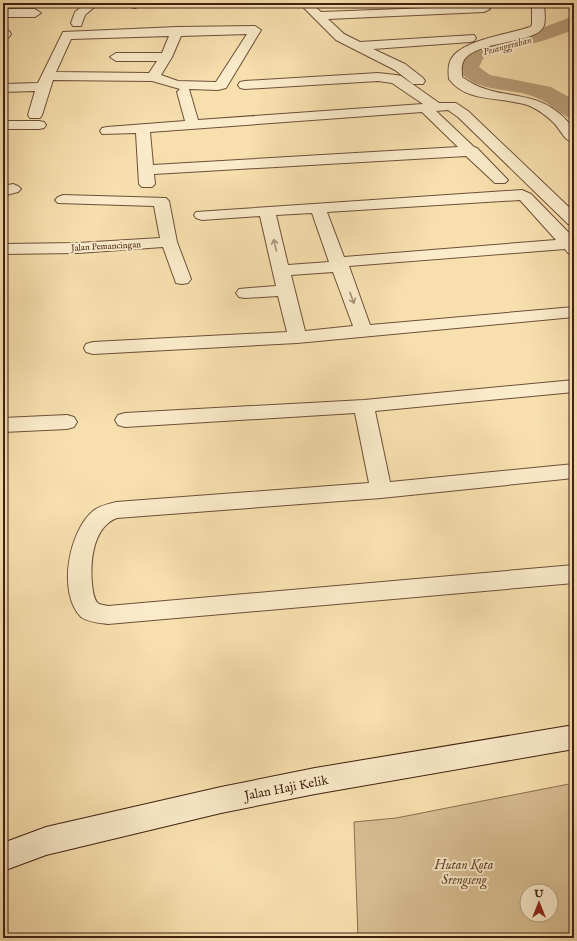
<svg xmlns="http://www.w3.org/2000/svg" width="577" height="941" viewBox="0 0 577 941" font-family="'IM FELL English',serif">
  <rect width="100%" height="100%" fill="#f7e0ae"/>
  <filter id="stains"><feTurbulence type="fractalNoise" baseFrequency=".005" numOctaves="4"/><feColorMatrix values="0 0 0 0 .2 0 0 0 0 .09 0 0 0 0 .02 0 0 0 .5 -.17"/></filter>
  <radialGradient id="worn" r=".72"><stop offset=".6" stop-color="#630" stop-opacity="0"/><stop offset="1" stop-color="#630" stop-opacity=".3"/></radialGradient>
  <!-- green -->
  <path fill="#d8bf93" stroke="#8c6f52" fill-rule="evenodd" d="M 574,783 L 574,938 L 358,938 L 354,822 L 396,818 ZM 527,891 L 551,891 L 551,915 L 527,915 Z"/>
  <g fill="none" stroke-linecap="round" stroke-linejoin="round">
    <!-- river -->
    <path fill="#b99e79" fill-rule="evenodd" d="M 574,16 L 574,30 L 542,41 L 484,57 L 479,67 L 490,75 L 551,87 L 574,100 L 574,120 C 563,117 550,103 537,98 C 510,86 476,95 457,68 L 469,49 L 528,33 Z"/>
    <!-- street casing -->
    <g stroke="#6e4f39" stroke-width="2">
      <path id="street" d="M 86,3 L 99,3 L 85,15 L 81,26 L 73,26 L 71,23 L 75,12 Z
        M 129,3 L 141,3 L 141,5 L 135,8 L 131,7 Z
        M 532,3 L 544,3 C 544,9 546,18 544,25 C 539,45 473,39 463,62 C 461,67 462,72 462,77 C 502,106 538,82 574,129 L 574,143 C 565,141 561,131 555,124 C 548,117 539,110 530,106 C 505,96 467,104 449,79 C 448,70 448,62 454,55 C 469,39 509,34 530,27 L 532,25 Z
        M 310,5 L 314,6 L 321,12 L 484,6 L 490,9 L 484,12 L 328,19 L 344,34 L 360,42 L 474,35 L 476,38 L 474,41 L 470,42 L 373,49 L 405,64 L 423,78 L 425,81 L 423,84 L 413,84 L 395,70 L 336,40 L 304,8 Z
        M 3,9 L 35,9 L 41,13 L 35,17 L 3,17 Z
        M 255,26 L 261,30 L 226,88 L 218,90 L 189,89 L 198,120 L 423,104 L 392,83 L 378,81 L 245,89 L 240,88 L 238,85 L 240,82 L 245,81 L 378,73 L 396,75 L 401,76 L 439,103 L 456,103 L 468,111 L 574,212 L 574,226 L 568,224 L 458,117 L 448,110 L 436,111 L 474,147 L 477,148 L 505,177 L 508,180 L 505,183 L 495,183 L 466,156 L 154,174 L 155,184 L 152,187 L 142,187 L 139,184 L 136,133 L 102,134 L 100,131 L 102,128 L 107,127 L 185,121 L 177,92 L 180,89 L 152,81 L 53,80 L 42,115 L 40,118 L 30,118 L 28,115 L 35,91 L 3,92 L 3,84 L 38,83 L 63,32 L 177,27 ZM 247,34 L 216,82 L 178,81 L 161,75 L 172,57 L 181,36 ZM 169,36 L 162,53 L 116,53 L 110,57 L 116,61 L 157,61 L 149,73 L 56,72 L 71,39 ZM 422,112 L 458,147 L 153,165 L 150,132 Z
        M 3,30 L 9,31 L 11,34 L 9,37 L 3,38 Z
        M 3,121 L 39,121 L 44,122 L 46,125 L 44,128 L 39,129 L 3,129 Z
        M 13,184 L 18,186 L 21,189 L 18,192 L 3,196 L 3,186 Z
        M 522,190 L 531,194 L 574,238 L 574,254 L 568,253 L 565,249 L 349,266 L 370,325 L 574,307 L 574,317 L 297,343 L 93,354 L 86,352 L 84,348 L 86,344 L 93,342 L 287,332 L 278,296 L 245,298 L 239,297 L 236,293 L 239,289 L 276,286 L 260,216 L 202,220 L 196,218 L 194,215 L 196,212 ZM 520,200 L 556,240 L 344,257 L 327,212 ZM 312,213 L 329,262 L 288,265 L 276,215 ZM 333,272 L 353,326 L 305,331 L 291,275 Z
        M 63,195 L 166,198 L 169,201 L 177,242 L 191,279 L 188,283 L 182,284 L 176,283 L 163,247 L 78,253 L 3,254 L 3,244 L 78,243 L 160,238 L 154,206 L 58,203 L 55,200 L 58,197 Z
        M 574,380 L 574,392 L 375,411 L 390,482 L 574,464 L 574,478 L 381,498 L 117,518 C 93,527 90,561 92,584 C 93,590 93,600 99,604 C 101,605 105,605 108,606 L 574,565 L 574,583 L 108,624 C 100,623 88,622 81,617 C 57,593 69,531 93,511 C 99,506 108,504 116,502 L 369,483 L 355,413 L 125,427 L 118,425 L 115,420 L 118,415 L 125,413 L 364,400 Z
        M 67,415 L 74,417 L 77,422 L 74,427 L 67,429 L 3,432 L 3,418 Z"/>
    </g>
    <!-- secondary casing -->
    <g stroke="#411f12" stroke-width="2">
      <path id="secondary" d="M 574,725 L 574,749 L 315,794 L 221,813 L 46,855 L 3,871 L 3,843 L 46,827 L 221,787 L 315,768 Z"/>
    </g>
    <!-- street -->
    <use href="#street" fill="#faebca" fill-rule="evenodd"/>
    <!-- secondary -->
    <use href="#secondary" fill="#faebca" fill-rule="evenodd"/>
  </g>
  <!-- one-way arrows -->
  <defs><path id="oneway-shaft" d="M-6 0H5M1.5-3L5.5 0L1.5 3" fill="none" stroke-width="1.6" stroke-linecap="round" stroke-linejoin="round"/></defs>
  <g stroke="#a78f77">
    <use href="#oneway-shaft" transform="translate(275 245) rotate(-104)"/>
    <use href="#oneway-shaft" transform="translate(352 298) rotate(70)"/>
  </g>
  <g text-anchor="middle" stroke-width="4" stroke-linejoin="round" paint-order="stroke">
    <!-- far-street labels -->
    <g font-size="9" fill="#411f12" stroke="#faebca">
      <text transform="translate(106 246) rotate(-3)" y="3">Jalan Pemancingan</text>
    </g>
    <!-- far-water labels -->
    <g font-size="10" font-style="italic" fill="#6b4b36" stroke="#faebca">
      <text transform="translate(507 45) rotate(-15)" y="4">Pesanggrahan</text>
    </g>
    <!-- near-street labels -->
    <g font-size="13" fill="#411f12" stroke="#faebca">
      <text transform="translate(286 787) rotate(-11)" y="5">Jalan Haji Kelik</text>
    </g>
    <!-- near-park labels -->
    <g font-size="13" font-style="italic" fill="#674732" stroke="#faebca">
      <text x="464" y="869">Hutan Kota<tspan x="464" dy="15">Srengseng</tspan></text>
    </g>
  </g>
  <!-- margin -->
  <rect width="577" height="941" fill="none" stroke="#f7e0ae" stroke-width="16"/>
  <rect x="4" y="4" width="569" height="933" fill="none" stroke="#411f12" stroke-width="2"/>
  <rect x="8" y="8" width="561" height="925" fill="none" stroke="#411f12"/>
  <!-- north arrow -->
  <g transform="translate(539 903)"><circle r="19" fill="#faebca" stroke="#b09980"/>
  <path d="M0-3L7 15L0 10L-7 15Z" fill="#8f2418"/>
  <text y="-6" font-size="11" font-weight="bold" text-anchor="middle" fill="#411f12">U</text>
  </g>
  <rect width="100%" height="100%" filter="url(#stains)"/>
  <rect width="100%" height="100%" fill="url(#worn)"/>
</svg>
